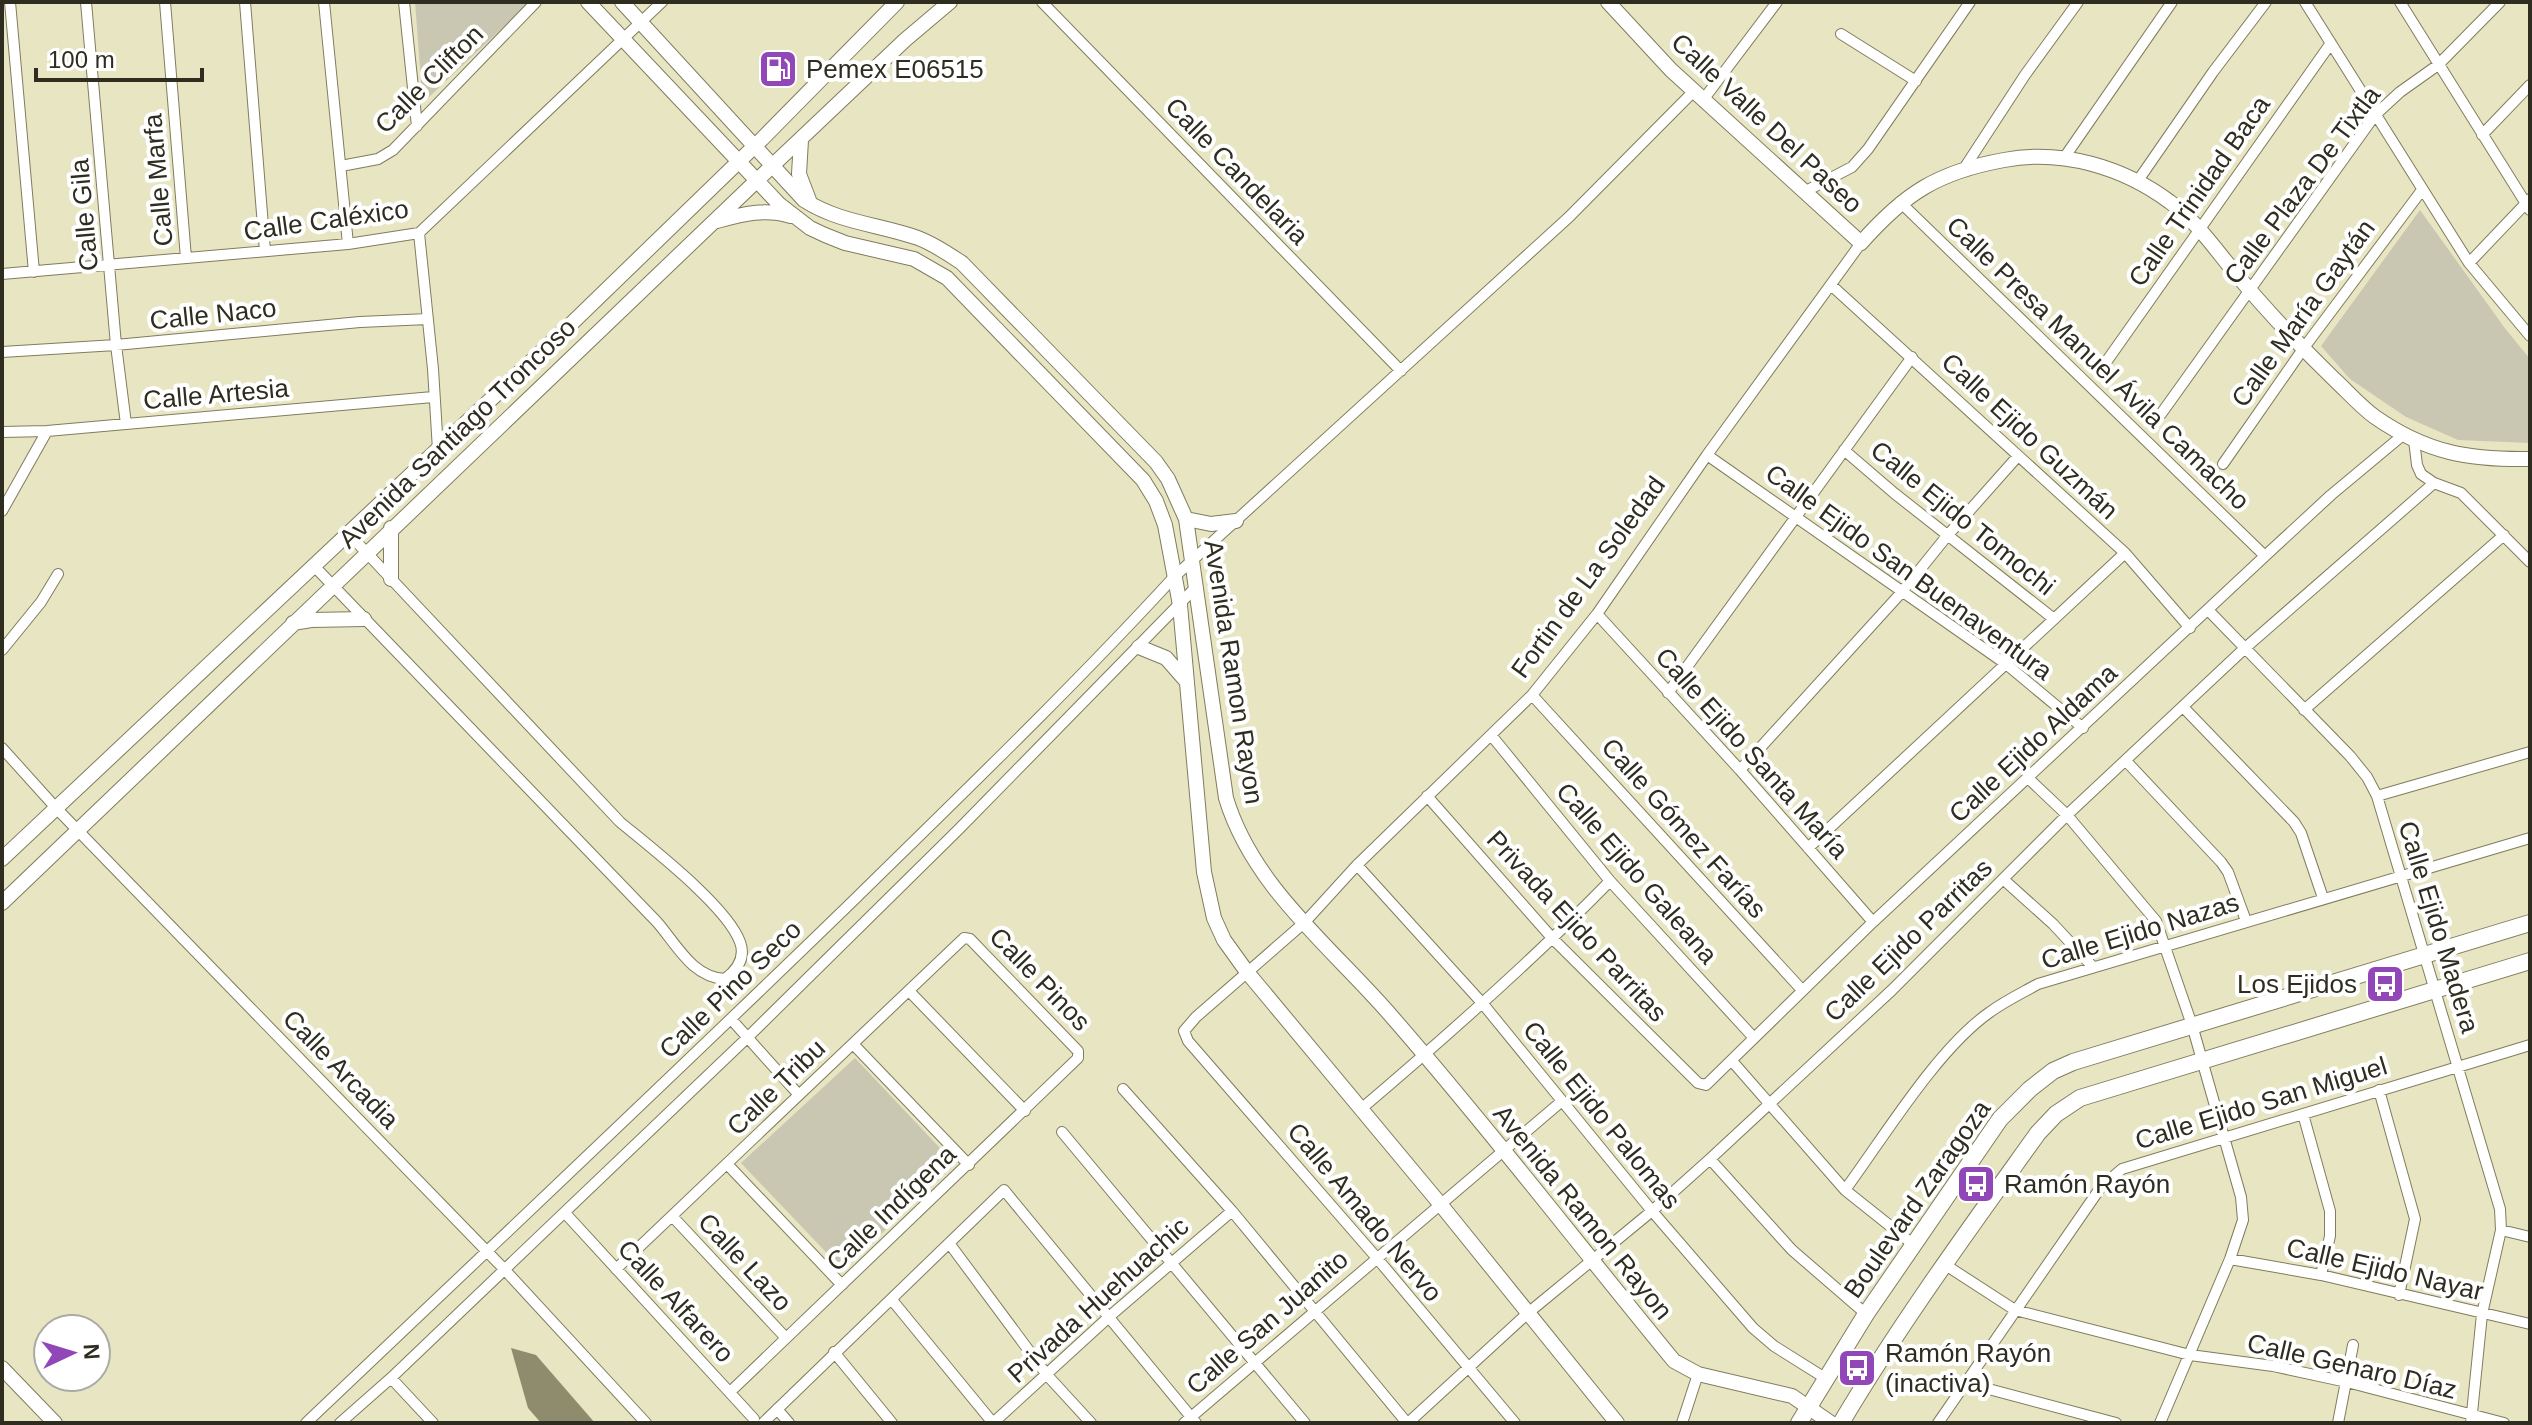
<svg xmlns="http://www.w3.org/2000/svg" width="2532" height="1425" viewBox="0 0 2532 1425" font-family="Arial,sans-serif">
  <rect width="100%" height="100%" fill="#e8e5c3"/>
  <!-- green -->
  <path fill="#c9c7b2" d="M 415,2 L 530,2 L 428,98 L 422,94 Z
    M 2420,210 L 2504,327 L 2530,359 L 2530,443 L 2458,440 L 2406,417 L 2350,379 L 2321,346 Z
    M 855,1058 L 955,1164 L 843,1270 L 741,1163 Z"/>
  <!-- water -->
  <path fill="#8f8c6d" d="M 511,1348 L 536,1355 L 595,1423 L 541,1423 L 528,1408 Z"/>
  <g fill="none" stroke-linecap="round" stroke-linejoin="round">
    <!-- street casing -->
    <g stroke="#807c5d" stroke-width="12">
      <path id="street" d="M 10,2 L 34,272
        M 86,2 L 116,345 L 126,424
        M 165,2 L 186,258
        M 245,2 L 265,251
        M 324,2 L 348,244
        M 404,2 L 417,126
        M 1042,2 L 1401,371
        M 2305,2 L 2469,263 L 2530,336
        M 2400,2 L 2530,210
        M 1841,34 L 1916,81
        M 1703,100 L 1777,2
        M 2482,135 L 2530,85
        M 2064,158 L 2172,2
        M 341,166 L 378,159 L 393,150 L 536,2
        M 1965,167 L 2025,75 L 2078,2
        M 2137,182 L 2213,72 L 2266,2
        M 1806,191 L 1852,167 L 1868,149 L 1970,2
        M 1900,202 L 2265,556
        M 419,233 L 433,369 L 438,450
        M 2469,263 L 2530,199
        M 2,274 L 348,244 L 419,233 L 662,2
        M 1831,285 L 2125,553 L 2190,628
        M 2,352 L 116,345 L 360,322 L 428,319
        M 2104,365 L 2331,43
        M 2161,414 L 2375,115 L 2400,92 L 2438,65 L 2500,2
        M 2,432 L 47,431 L 433,397
        M 2414,440 L 2417,465 L 2421,474 L 2434,483 L 2461,493 L 2530,562
        M 1844,450 L 1894,493 L 2054,619
        M 1707,455 L 2006,664 L 2083,728
        M 2223,464 L 2303,349 L 2422,190
        M 2,511 L 47,431
        M 314,566 L 657,922 C 677,945 692,977 725,979 C 737,970 746,958 740,942 C 727,906 650,847 620,822 L 348,533
        M 2209,611 L 2350,756 L 2367,777 L 2377,796 L 2500,1209 L 2501,1230 L 2482,1314 L 2471,1423
        M 1597,614 L 1740,770 L 1873,922
        M 2,650 L 41,602 L 58,574
        M 1668,693 L 1912,357
        M 1532,695 L 1802,990
        M 2183,707 L 2294,822 L 2301,833 L 2323,898
        M 2304,710 L 2504,535
        M 1491,735 L 1610,881 L 1754,1038
        M 2,748 L 56,808 L 504,1269 L 646,1423
        M 2126,761 L 2221,862 L 2228,872 L 2246,921
        M 1740,770 L 1901,593 L 1947,536 L 2018,456
        M 2028,778 L 2067,815 L 2156,921 L 2192,1025 L 2241,1197 L 2243,1220 L 2230,1259 L 2160,1423
        M 1427,796 L 1553,939 L 1698,1083 L 1706,1085 L 1873,922 L 2265,556 L 2331,495 L 2403,435
        M 2377,796 L 2530,752
        M 1808,848 L 2125,553
        M 1357,865 L 1483,1004 L 1652,1211 L 1753,1328 L 1774,1346 L 1825,1378
        M 2003,879 L 2053,924 L 2093,967
        M 909,991 L 1025,1111
        M 731,1019 L 799,1095
        M 853,1044 L 969,1165
        M 1732,1061 L 1845,1190 L 1914,1245
        M 1123,1089 L 1232,1211 L 1407,1423
        M 2379,1090 L 2415,1219 L 2399,1295
        M 1361,1109 C 1447,1036 1531,962 1610,881
        M 2303,1114 L 2330,1211 L 2330,1236 L 2321,1275
        M 1062,1132 L 1305,1423
        M 1710,1159 L 1792,1250 L 1866,1314
        M 727,1164 L 842,1285
        M 1845,1190 C 1884,1137 1937,1049 1990,1012 C 2005,1001 2022,993 2038,984 L 2530,838
        M 565,1213 L 754,1419
        M 672,1216 L 786,1338
        M 2501,1230 L 2530,1237
        M 949,1243 L 1047,1375 L 1091,1423
        M 2230,1259 L 2321,1275 L 2530,1324
        M 1944,1264 L 2015,1310 L 2190,1355 L 2273,1366 L 2347,1382 L 2504,1423
        M 616,1269 L 964,938 L 970,939 L 1078,1051 L 1078,1058 L 730,1392
        M 892,1300 L 993,1423
        M 834,1352 L 892,1423
        M 391,1378 L 433,1423
        M 1966,1383 L 2116,1423
        M 777,1409 L 789,1423
        M 306,1423 C 490,1248 675,1074 857,897 C 964,792 1073,687 1174,577 L 1569,217 L 1694,91
        M 340,1423 L 391,1378 L 747,1038 L 959,829 L 1196,587
        M 763,1423 L 1004,1190 L 1196,1423
        M 993,1423 L 1110,1316 L 1232,1211
        M 1184,1423 L 1562,1101
        M 1408,1423 L 1528,1313 L 1652,1211 L 1710,1159 L 1892,990 L 2067,815 L 2244,649 L 2434,483
        M 1515,1423 L 1376,1257 L 1188,1041 L 1184,1031 L 1196,1017 L 1305,922 L 1357,865 L 1532,695 L 1597,614 L 1707,455 L 1861,243
        M 1682,1423 L 1698,1374
        M 1938,1423 L 2101,1187 L 2122,1169 L 2530,1045
        M 2338,1423 L 2353,1345"/>
    </g>
    <!-- secondary casing -->
    <g stroke="#807c5d" stroke-width="16">
      <path id="secondary" d="M 588,2 L 779,204 L 810,228 L 825,235 L 845,243 L 914,259 L 947,278 L 1143,480 L 1156,501 L 1165,525 L 1180,605 L 1204,872 L 1214,918 L 1224,940 L 1247,972 L 1441,1205 L 1617,1423
        M 622,2 L 804,200 C 840,223 878,224 918,238 C 934,244 947,253 962,263 L 1156,462 L 1168,479 L 1186,519 L 1226,798 C 1253,888 1334,949 1393,1018 C 1490,1129 1580,1247 1674,1361 L 1698,1374 L 1792,1396 L 1831,1423
        M 1608,2 L 1671,70 L 1861,243 C 1905,193 1938,172 2004,160 C 2062,149 2123,167 2170,202 C 2194,219 2213,246 2232,269 C 2264,308 2299,345 2335,380 C 2348,392 2361,407 2375,417 C 2427,453 2469,460 2530,459
        M 801,140 L 799,174 L 809,200
        M 717,221 C 743,214 765,208 791,216
        M 1186,519 L 1211,524 L 1236,521
        M 391,579 L 391,528
        M 293,623 L 311,620 L 364,619
        M 1139,647 L 1166,658 L 1187,682
        M 2,859 L 570,325 L 762,139 L 897,2
        M 2,903 L 773,165 L 905,40 L 950,2
        M 2,1368 L 55,1423"/>
    </g>
    <!-- primary casing -->
    <g stroke="#807c5d" stroke-width="18">
      <path id="primary" d="M 1799,1423 L 1866,1314 L 2000,1119 L 2030,1089 L 2053,1071 L 2073,1062 L 2530,923
        M 1841,1423 C 1901,1322 1970,1228 2038,1133 L 2056,1114 L 2080,1098 L 2530,961"/>
    </g>
    <!-- street -->
    <use href="#street" stroke="#fff" stroke-width="10"/>
    <!-- secondary -->
    <use href="#secondary" stroke="#fff" stroke-width="14"/>
    <!-- primary -->
    <use href="#primary" stroke="#fff" stroke-width="16"/>
  </g>
  <!-- icons -->
  <defs>
    <g id="fuel-square" transform="scale(2)"><rect x="-9" y="-9" width="18" height="18" rx="4" fill="#9247b8" stroke="#fff"/><path d="M-5.5-6h7V0h2V4h1.3V-2.5L3-4.5l.8-.8L6-3V5H2.5V1h-1V6h-7ZM-4.2-4.7v3.2H.2V-4.7Z" fill="#fff"/></g>
    <g id="bus-square" transform="scale(2)"><rect x="-9" y="-9" width="18" height="18" rx="4" fill="#9247b8" stroke="#fff"/><path d="M-5-6H5V4H4V6H2V4H-2V6H-4V4H-5ZM-3.5-4V0h7V-4ZM-3.5 1.2v1.5H-2V1.2ZM2 1.2v1.5H3.5V1.2Z" fill="#fff"/></g>
  </defs>
  <g fill-rule="evenodd">
    <use href="#fuel-square" x="778" y="69"/>
    <use href="#bus-square" x="2385" y="984"/>
    <use href="#bus-square" x="1976" y="1184"/>
    <use href="#bus-square" x="1857" y="1368"/>
  </g>
  <g text-anchor="middle" stroke-width="8" stroke-linejoin="round" paint-order="stroke">
    <!-- poi labels -->
    <g font-size="26" fill="#2e2d20" stroke="#fff" text-anchor="start">
      <text x="806" y="78">Pemex E06515</text>
      <text x="2357" y="993" text-anchor="end">Los Ejidos</text>
      <text x="2004" y="1193">Ramón Rayón</text>
      <text x="1885" y="1362">Ramón Rayón<tspan x="1885" dy="30">(inactiva)</tspan></text>
    </g>
    <!-- street labels -->
    <g font-size="26" fill="#2e2d20" stroke="#fff">
      <text transform="translate(429 79) rotate(-45)" y="9">Calle Clifton</text>
      <text transform="translate(1767 123) rotate(43)" y="9">Calle Valle Del Paseo</text>
      <text transform="translate(1237 171) rotate(46)" y="9">Calle Candelaria</text>
      <text transform="translate(158 180) rotate(-95)" y="9">Calle Marfa</text>
      <text transform="translate(2302 185) rotate(-53)" y="9">Calle Plaza De Tixtla</text>
      <text transform="translate(2199 191) rotate(-55)" y="9">Calle Trinidad Baca</text>
      <text transform="translate(84 215) rotate(-95)" y="9">Calle Gila</text>
      <text transform="translate(326 220) rotate(-8)" y="9">Calle Caléxico</text>
      <text transform="translate(2303 313) rotate(-54)" y="9">Calle María Gaytán</text>
      <text transform="translate(213 314) rotate(-6)" y="9">Calle Naco</text>
      <text transform="translate(2098 363) rotate(44)" y="9">Calle Presa Manuel Ávila Camacho</text>
      <text transform="translate(216 394) rotate(-5)" y="9">Calle Artesia</text>
      <text transform="translate(457 433) rotate(-44)" y="9">Avenida Santiago Troncoso</text>
      <text transform="translate(2030 436) rotate(43)" y="9">Calle Ejido Guzmán</text>
      <text transform="translate(1963 518) rotate(39)" y="9">Calle Ejido Tomochi</text>
      <text transform="translate(1909 572) rotate(36)" y="9">Calle Ejido San Buenaventura</text>
      <text transform="translate(1588 577) rotate(-54)" y="9">Fortin de La Soledad</text>
      <text transform="translate(1234 672) rotate(81)" y="9">Avenida Ramon Rayon</text>
      <text transform="translate(2033 743) rotate(-43)" y="9">Calle Ejido Aldama</text>
      <text transform="translate(1752 753) rotate(48)" y="9">Calle Ejido Santa María</text>
      <text transform="translate(1684 828) rotate(48)" y="9">Calle Gómez Farías</text>
      <text transform="translate(1637 873) rotate(49)" y="9">Calle Ejido Galeana</text>
      <text transform="translate(1577 926) rotate(47)" y="9">Privada Ejido Parritas</text>
      <text transform="translate(2439 927) rotate(73)" y="9">Calle Ejido Madera</text>
      <text transform="translate(2140 931) rotate(-17)" y="9">Calle Ejido Nazas</text>
      <text transform="translate(1908 940) rotate(-44)" y="9">Calle Ejido Parritas</text>
      <text transform="translate(1040 979) rotate(46)" y="9">Calle Pinos</text>
      <text transform="translate(730 989) rotate(-44)" y="9">Calle Pino Seco</text>
      <text transform="translate(341 1069) rotate(46)" y="9">Calle Arcadia</text>
      <text transform="translate(776 1087) rotate(-44)" y="9">Calle Tribu</text>
      <text transform="translate(2261 1103) rotate(-17)" y="9">Calle Ejido San Miguel</text>
      <text transform="translate(1602 1115) rotate(51)" y="9">Calle Ejido Palomas</text>
      <text transform="translate(1917 1199) rotate(-55)" y="9">Boulevard Zaragoza</text>
      <text transform="translate(891 1208) rotate(-44)" y="9">Calle Indígena</text>
      <text transform="translate(1365 1212) rotate(50)" y="9">Calle Amado Nervo</text>
      <text transform="translate(1583 1212) rotate(51)" y="9">Avenida Ramon Rayon</text>
      <text transform="translate(745 1262) rotate(47)" y="9">Calle Lazo</text>
      <text transform="translate(2385 1269) rotate(13)" y="9">Calle Ejido Nayar</text>
      <text transform="translate(1098 1300) rotate(-42)" y="9">Privada Huehuachic</text>
      <text transform="translate(676 1301) rotate(47)" y="9">Calle Alfarero</text>
      <text transform="translate(1267 1322) rotate(-41)" y="9">Calle San Juanito</text>
      <text transform="translate(2352 1366) rotate(13)" y="9">Calle Genaro Díaz</text>
    </g>
  </g>
  <!-- border -->
  <rect width="2532" height="1425" fill="none" stroke="#2e2d20" stroke-width="8"/>
  <!-- north arrow -->
  <g transform="translate(72 1353) rotate(86)"><circle r="38" fill="#ffffff" stroke="#ababa6" stroke-width="2"/>
  <path d="M0-6L14 30L0 20L-14 30Z" fill="#9247b8"/>
  <text y="-12" font-size="22" font-weight="bold" text-anchor="middle" fill="#2e2d20">N</text>
  </g>
  <!-- scale -->
  <path d="M36 68v12h166v-12" fill="none" stroke="#2e2d20" stroke-width="4"/>
  <text x="48" y="68" font-size="24" fill="#2e2d20" stroke="#ffffff" stroke-width="6" paint-order="stroke">100 m</text>
</svg>
